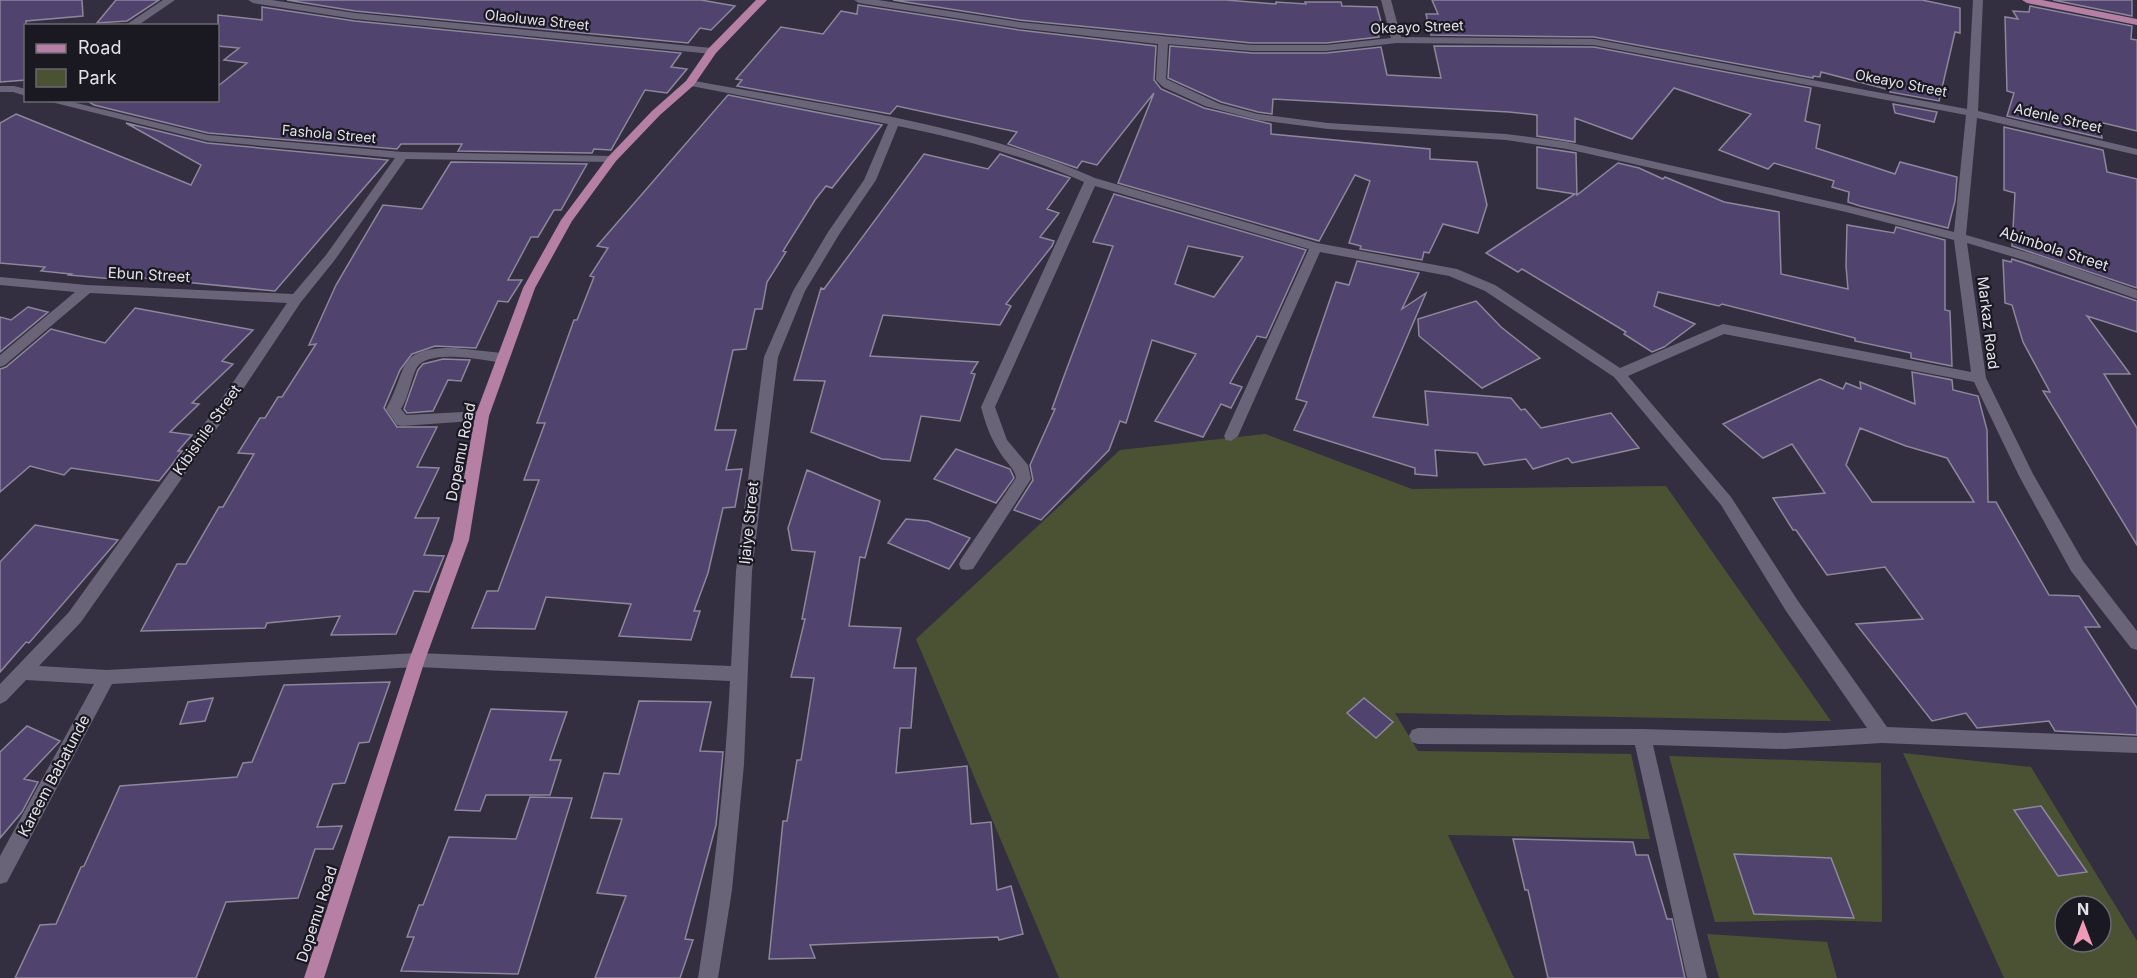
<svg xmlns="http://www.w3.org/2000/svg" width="2137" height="978" viewBox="0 0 2137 978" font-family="Inter,sans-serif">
  <rect width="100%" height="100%" fill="#342f40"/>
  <!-- green -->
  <path fill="#4b5234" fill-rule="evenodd" d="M 1265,434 L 1412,489 L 1666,486 L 1831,721 L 1395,713 L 1418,751 L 1631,754 L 1650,839 L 1448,835 L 1514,978 L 1059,978 L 916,639 L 1120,450 Z
    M 1903,753 L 2031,767 L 2137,941 L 2137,978 L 2004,978 ZM 2065,906 L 2101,906 L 2101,942 L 2065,942 Z
    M 1669,756 L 1881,763 L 1882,922 L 1820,920 L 1715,922 Z
    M 1707,934 L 1827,942 L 1837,978 L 1719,978 Z"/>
  <!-- building -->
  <path fill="#50436e" stroke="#8c879b" stroke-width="1.5" fill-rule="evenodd" d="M 0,0 L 82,0 L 83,16 L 26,21 L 26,80 L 0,82 Z
    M 116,0 L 159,0 L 127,21 L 97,23 Z
    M 287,0 L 701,0 L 735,6 L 711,30 L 700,28 L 688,43 L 355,11 Z
    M 893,0 L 1226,0 L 1276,4 L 1276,2 L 1306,4 L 1305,2 L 1341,2 L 1342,6 L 1377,7 L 1383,29 L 1377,29 L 1379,37 L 1326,43 L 1252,43 L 1019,20 Z
    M 1432,0 L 1922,0 L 1960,8 L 1960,33 L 1955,32 L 1939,101 L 1890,92 L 1890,90 L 1821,72 L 1820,77 L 1813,76 L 1813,78 L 1594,37 L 1431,35 L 1426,14 L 1438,14 Z
    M 2053,0 L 2132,0 L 2132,16 Z
    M 858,5 L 1019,30 L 1156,46 L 1154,80 L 1161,89 L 1204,108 L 1271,124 L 1271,134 L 1430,149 L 1430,159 L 1477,162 L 1487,205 L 1478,233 L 1443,224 L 1429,253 L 1424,252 L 1422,260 L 1360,249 L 1361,246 L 1349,243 L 1370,181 L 1355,175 L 1319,241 L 1118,183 L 1154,93 L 1097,165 L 1082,161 L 1077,168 L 1008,144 L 1017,132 L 897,106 L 890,114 L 737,86 L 742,80 L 736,79 L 781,27 L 823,34 L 841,11 L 857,14 Z
    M 2030,6 L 2132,26 L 2131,39 L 2137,40 L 2137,131 L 2099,122 L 2102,138 L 2007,116 L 2014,93 L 2007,91 L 2005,17 L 2018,19 L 2013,11 L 2029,12 Z
    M 262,7 L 355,21 L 681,53 L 671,67 L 687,69 L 667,93 L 645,90 L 611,150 L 594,149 L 592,153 L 458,151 L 462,144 L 401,144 L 397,149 L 208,133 L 94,105 L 86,100 L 218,100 L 218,86 L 247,63 L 224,60 L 239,48 L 218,46 L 218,15 L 262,20 Z
    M 1170,46 L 1252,53 L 1326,53 L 1381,47 L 1387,75 L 1441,78 L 1434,46 L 1594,47 L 1811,88 L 1805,121 L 1820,125 L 1816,148 L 1895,174 L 1900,162 L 1957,177 L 1955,201 L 1948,228 L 1860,206 L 1848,202 L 1849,192 L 1832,187 L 1834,181 L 1774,163 L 1768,169 L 1719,150 L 1751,114 L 1674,88 L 1632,139 L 1575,118 L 1575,142 L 1537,136 L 1537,115 L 1509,112 L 1273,99 L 1272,114 L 1258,112 L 1221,102 L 1168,78 Z
    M 728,95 L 882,125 L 832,188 L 826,186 L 815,200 L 783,251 L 786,252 L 767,282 L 762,309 L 755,309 L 746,349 L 733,350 L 715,430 L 736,430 L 726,470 L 742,469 L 735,507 L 723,508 L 708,573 L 694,611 L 700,611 L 691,640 L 619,636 L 631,604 L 546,597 L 535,629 L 472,628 L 487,591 L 498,591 L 539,480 L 524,480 L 545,423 L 537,423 L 574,320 L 577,320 L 594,277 L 590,276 L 608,248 L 597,246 Z
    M 1893,104 L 1937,112 L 1934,122 L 1895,113 Z
    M 16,114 L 191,185 L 201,165 L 126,123 L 207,143 L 388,160 L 275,291 L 113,275 L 113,279 L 69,275 L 71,274 L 41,271 L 45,267 L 0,263 L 0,123 Z
    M 2004,127 L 2103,150 L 2107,172 L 2137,179 L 2137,288 L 2012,246 L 2015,193 L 2004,190 Z
    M 1537,147 L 1576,153 L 1577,195 L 1618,163 L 1639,168 L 1663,179 L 1665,177 L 1724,202 L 1779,212 L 1781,274 L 1848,289 L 1846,266 L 1847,225 L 1894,233 L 1896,227 L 1945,240 L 1945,310 L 1950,311 L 1952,366 L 1911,358 L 1911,353 L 1855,341 L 1855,338 L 1722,304 L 1719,306 L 1658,292 L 1654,306 L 1695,324 L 1664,347 L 1652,352 L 1624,334 L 1626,332 L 1522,269 L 1518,272 L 1486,253 L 1575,194 L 1537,188 Z
    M 924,154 L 988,169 L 1000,154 L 1070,178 L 1047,209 L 1059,213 L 1040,237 L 1054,241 L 1052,246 L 1006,304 L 1011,306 L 1000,325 L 883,315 L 870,356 L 978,362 L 971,373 L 975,374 L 960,421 L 921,416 L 910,461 L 882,459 L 811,432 L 825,381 L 794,380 L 821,288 L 824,289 Z
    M 451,162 L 587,164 L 561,210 L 554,210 L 538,237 L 531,237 L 508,280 L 522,280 L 508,302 L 498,301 L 476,348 L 435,346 L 412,354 L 400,370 L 384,408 L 397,427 L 437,427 L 417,467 L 439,468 L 415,518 L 439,518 L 424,555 L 444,556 L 429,592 L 414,591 L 396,634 L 331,635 L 340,616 L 267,623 L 265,628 L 141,631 L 177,564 L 186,564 L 219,507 L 223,507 L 254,454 L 238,453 L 260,418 L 265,418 L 278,397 L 282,397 L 316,344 L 309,345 L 336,285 L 383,205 L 422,209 Z
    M 1114,194 L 1306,250 L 1266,338 L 1257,336 L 1230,383 L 1242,387 L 1231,408 L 1221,404 L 1203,437 L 1155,421 L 1196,354 L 1152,340 L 1126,423 L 1120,421 L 1109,450 L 1041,520 L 1014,510 L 1033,480 L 1030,465 L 1055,409 L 1052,409 L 1067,368 L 1113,246 L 1093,242 ZM 1188,246 L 1243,257 L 1214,297 L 1175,284 Z
    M 2012,259 L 2137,301 L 2137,332 L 2087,316 L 2130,374 L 2104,374 L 2137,428 L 2137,545 L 2043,391 L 2050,392 L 2023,342 L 2012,305 L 2005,303 L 2003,260 L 2011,262 Z
    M 1357,261 L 1419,273 L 1402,309 L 1426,293 L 1373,417 L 1428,425 L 1425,391 L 1511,398 L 1521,410 L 1525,409 L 1541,428 L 1611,413 L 1639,448 L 1572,463 L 1568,458 L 1533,469 L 1526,459 L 1484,465 L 1477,453 L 1435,450 L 1437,476 L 1415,474 L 1415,468 L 1294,430 L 1307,402 L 1296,399 L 1336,282 L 1349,285 Z
    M 1476,301 L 1501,327 L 1540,358 L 1482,388 L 1419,336 L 1418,319 Z
    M 28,307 L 48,312 L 0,352 L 0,317 L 11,320 Z
    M 135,308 L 253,330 L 222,361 L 233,364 L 192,403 L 199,404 L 170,432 L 192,435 L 178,451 L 182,451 L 171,466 L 159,481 L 71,468 L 64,475 L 30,466 L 0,492 L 0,369 L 6,367 L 51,329 L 105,343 Z
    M 443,359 L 470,360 L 461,381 L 448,380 L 433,411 L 407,413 L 404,409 L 418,370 L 423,364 Z
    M 1912,372 L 1952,380 L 1953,390 L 1978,396 L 1987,430 L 1988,502 L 1996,502 L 2049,595 L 2079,596 L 2100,627 L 2085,627 L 2137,708 L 2137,735 L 2055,731 L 2049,721 L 1977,728 L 1966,713 L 1932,721 L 1856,624 L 1923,619 L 1885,567 L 1827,575 L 1796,530 L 1793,530 L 1773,498 L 1825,493 L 1792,444 L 1763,458 L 1723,424 L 1820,379 L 1843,389 L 1846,383 L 1861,389 L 1860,382 L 1915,404 ZM 1860,428 L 1906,446 L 1947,458 L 1974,502 L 1872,502 L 1846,465 Z
    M 956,449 L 1010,469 L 1014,478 L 996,503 L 934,479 Z
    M 807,470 L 880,501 L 865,558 L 860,557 L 849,626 L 901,628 L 894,668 L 916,668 L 911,728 L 900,728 L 896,773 L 967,766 L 971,824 L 991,822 L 997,890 L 1011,886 L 1023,934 L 999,940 L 998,937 L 810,945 L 815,958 L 769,959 L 783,821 L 787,821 L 797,760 L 801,760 L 814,678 L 791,677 L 805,619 L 802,619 L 815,552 L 792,550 L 788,528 Z
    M 906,519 L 928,521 L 970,538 L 949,569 L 888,543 Z
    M 35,525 L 118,540 L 29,643 L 26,642 L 0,672 L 0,562 Z
    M 390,682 L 369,742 L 359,743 L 345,783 L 333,784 L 317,827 L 342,826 L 333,849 L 315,849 L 298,898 L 226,902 L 196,978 L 15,978 L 40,925 L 56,924 L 81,867 L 84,866 L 120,786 L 237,777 L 243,763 L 252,762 L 284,685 Z
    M 213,698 L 205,721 L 180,724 L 188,702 Z
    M 1364,698 L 1393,722 L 1376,738 L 1347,713 Z
    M 639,701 L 711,702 L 700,751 L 723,752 L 716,825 L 685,939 L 693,940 L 680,978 L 595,978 L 626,896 L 597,893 L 622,819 L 591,818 L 604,773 L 619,774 Z
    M 491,709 L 567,712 L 550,760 L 561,760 L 550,795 L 486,795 L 480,811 L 455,810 Z
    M 27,726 L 60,741 L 24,779 L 38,782 L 22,812 L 0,838 L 0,752 Z
    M 530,797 L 572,798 L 518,974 L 401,971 L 414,937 L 407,937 L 419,905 L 423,905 L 449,837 L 516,839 Z
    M 2041,806 L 2087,872 L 2058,876 L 2014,810 Z
    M 1513,839 L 1633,842 L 1636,855 L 1648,855 L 1667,919 L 1672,919 L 1685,978 L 1548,978 L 1528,890 L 1525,890 Z
    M 1734,854 L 1831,858 L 1854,918 L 1754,914 Z"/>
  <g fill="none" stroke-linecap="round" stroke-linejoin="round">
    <!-- minor -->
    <path fill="#696477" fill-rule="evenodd" d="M 163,0 L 175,0 L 137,26 L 124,26 Z
      M 248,0 L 272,0 L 355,13 L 712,48 L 717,51 L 712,54 L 355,19 L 253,3 Z
      M 854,0 L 878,0 L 1019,22 L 1252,45 L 1326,45 L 1391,38 L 1381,0 L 1391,0 L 1401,37 L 1594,39 L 1967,109 L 1973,0 L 1983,0 L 1978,111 L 2137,149 L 2137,155 L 1977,118 L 1966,235 L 2046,258 L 2137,290 L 2137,299 L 2037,264 L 1967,243 L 1986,378 L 2033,474 L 2083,561 L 2137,631 L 2137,650 L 2131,648 L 2071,571 L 2019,476 L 1974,382 L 1724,334 L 1628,376 L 1731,497 L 1798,601 L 1887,727 L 2137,737 L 2137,753 L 1882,743 L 1784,749 L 1653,745 L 1707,978 L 1687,978 L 1635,745 L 1418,744 L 1412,742 L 1409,736 L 1412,730 L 1418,728 L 1642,729 L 1784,733 L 1867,728 L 1786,611 L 1721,505 L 1614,377 L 1485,291 L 1449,276 L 1320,252 L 1238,436 L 1231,441 L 1226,440 L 1224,436 L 1309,249 L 1095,186 L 995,407 L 1007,440 L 1028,465 L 1031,479 L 973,569 L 967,570 L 961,569 L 959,564 L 961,559 L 1016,478 C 1015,468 1004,461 999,451 C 990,437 985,422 981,407 L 1084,182 C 1026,156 962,139 898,126 L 876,180 L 840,233 L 805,291 L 778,357 L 752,571 L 744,764 L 732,890 L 718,978 L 698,978 C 714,879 725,781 730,681 L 417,667 L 112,684 L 7,882 L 0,884 L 0,856 L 94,684 L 26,680 L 6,701 L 0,704 L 0,684 L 69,612 L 210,416 L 287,303 L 90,293 L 5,365 L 0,367 L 0,355 L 75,292 L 0,285 L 0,277 L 87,285 L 293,294 L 326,255 L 395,158 L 208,141 L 43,100 L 64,100 L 208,135 L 403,152 L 612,156 L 618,159 L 612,162 L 406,159 L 334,261 L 301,302 L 220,424 L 81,622 L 39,666 L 107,670 L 417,653 L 731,666 L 736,571 L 764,357 L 793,291 L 828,232 L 864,180 L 888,124 L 686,85 L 686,81 L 690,80 C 822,105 972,123 1095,178 L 1317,243 L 1457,269 L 1495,285 L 1620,368 L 1723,324 L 1971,372 L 1954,240 L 1846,212 L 1567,149 L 1506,140 L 1328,129 L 1258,120 L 1205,106 L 1163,87 L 1156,80 L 1158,44 L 1019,28 L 859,3 ZM 1397,43 L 1594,45 L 1966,115 L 1954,232 L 1846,205 L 1567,142 L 1506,134 L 1328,123 L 1258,114 L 1220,104 L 1166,79 L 1168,44 L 1252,51 L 1326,51 Z
      M 0,86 L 14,86 L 26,89 L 26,96 L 13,92 L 0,92 Z
      M 455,348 L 502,353 L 509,358 L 502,363 C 483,360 426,348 416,369 C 410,382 409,396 401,409 L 406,415 L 482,411 L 489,416 L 487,420 L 402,426 L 397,425 L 386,409 C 409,368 395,347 455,348 Z"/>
    <!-- major -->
    <path fill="#b680a5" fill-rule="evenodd" d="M 756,0 L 767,0 L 716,53 L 694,85 L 660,115 L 616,161 L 572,221 L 535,288 L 489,416 L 469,540 L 425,660 L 324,978 L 304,978 L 409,660 L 453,540 L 475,416 L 523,288 L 561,220 L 608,157 L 652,111 L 686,81 L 708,49 Z
      M 2022,0 L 2042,0 L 2137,19 L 2137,25 L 2027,3 Z"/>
  </g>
  <g text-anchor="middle" stroke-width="4.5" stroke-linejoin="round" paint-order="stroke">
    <!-- far-street labels -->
    <g font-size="14" fill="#e3e1ec" stroke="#1a1820">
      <text transform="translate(537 20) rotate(6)" y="5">Olaoluwa Street</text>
      <text transform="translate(1417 27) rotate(-2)" y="5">Okeayo Street</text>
      <text transform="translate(1901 83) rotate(11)" y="5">Okeayo Street</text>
      <text transform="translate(2058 118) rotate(13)" y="5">Adenle Street</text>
      <text transform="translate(329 134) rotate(5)" y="5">Fashola Street</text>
    </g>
    <!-- street labels -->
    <g font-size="15" fill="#e3e1ec" stroke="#1a1820">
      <text transform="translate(2054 249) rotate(18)" y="5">Abimbola Street</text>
      <text transform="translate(149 275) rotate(3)" y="5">Ebun Street</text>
      <text transform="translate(1988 323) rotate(83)" y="5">Markaz Road</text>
      <text transform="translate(207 430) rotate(-55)" y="5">Kibishile Street</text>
      <text transform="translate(461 452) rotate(-79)" y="5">Dopemu Road</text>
      <text transform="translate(749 523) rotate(-84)" y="5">Ijaiye Street</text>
      <text transform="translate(54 776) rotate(-62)" y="5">Kareem Babatunde</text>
      <text transform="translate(317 914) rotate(-72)" y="5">Dopemu Road</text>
    </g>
  </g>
  <!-- legend -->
  <rect x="24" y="24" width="195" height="78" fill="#1a1820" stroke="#6a6872" stroke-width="1.5"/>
  <rect x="36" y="44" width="30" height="9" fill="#b680a5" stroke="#6a6872" stroke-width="1.5"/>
  <text x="78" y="54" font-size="18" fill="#e3e1ec">Road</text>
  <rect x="36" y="69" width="30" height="18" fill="#4b5234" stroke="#6a6872" stroke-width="1.5"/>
  <text x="78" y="84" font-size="18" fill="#e3e1ec">Park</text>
  <!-- north arrow -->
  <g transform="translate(2083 924)"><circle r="28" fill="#1a1820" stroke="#6a6872" stroke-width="1.5"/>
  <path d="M0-4.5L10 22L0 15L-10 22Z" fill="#f09ab7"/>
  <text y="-9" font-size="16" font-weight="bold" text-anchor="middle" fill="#e3e1ec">N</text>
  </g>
</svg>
